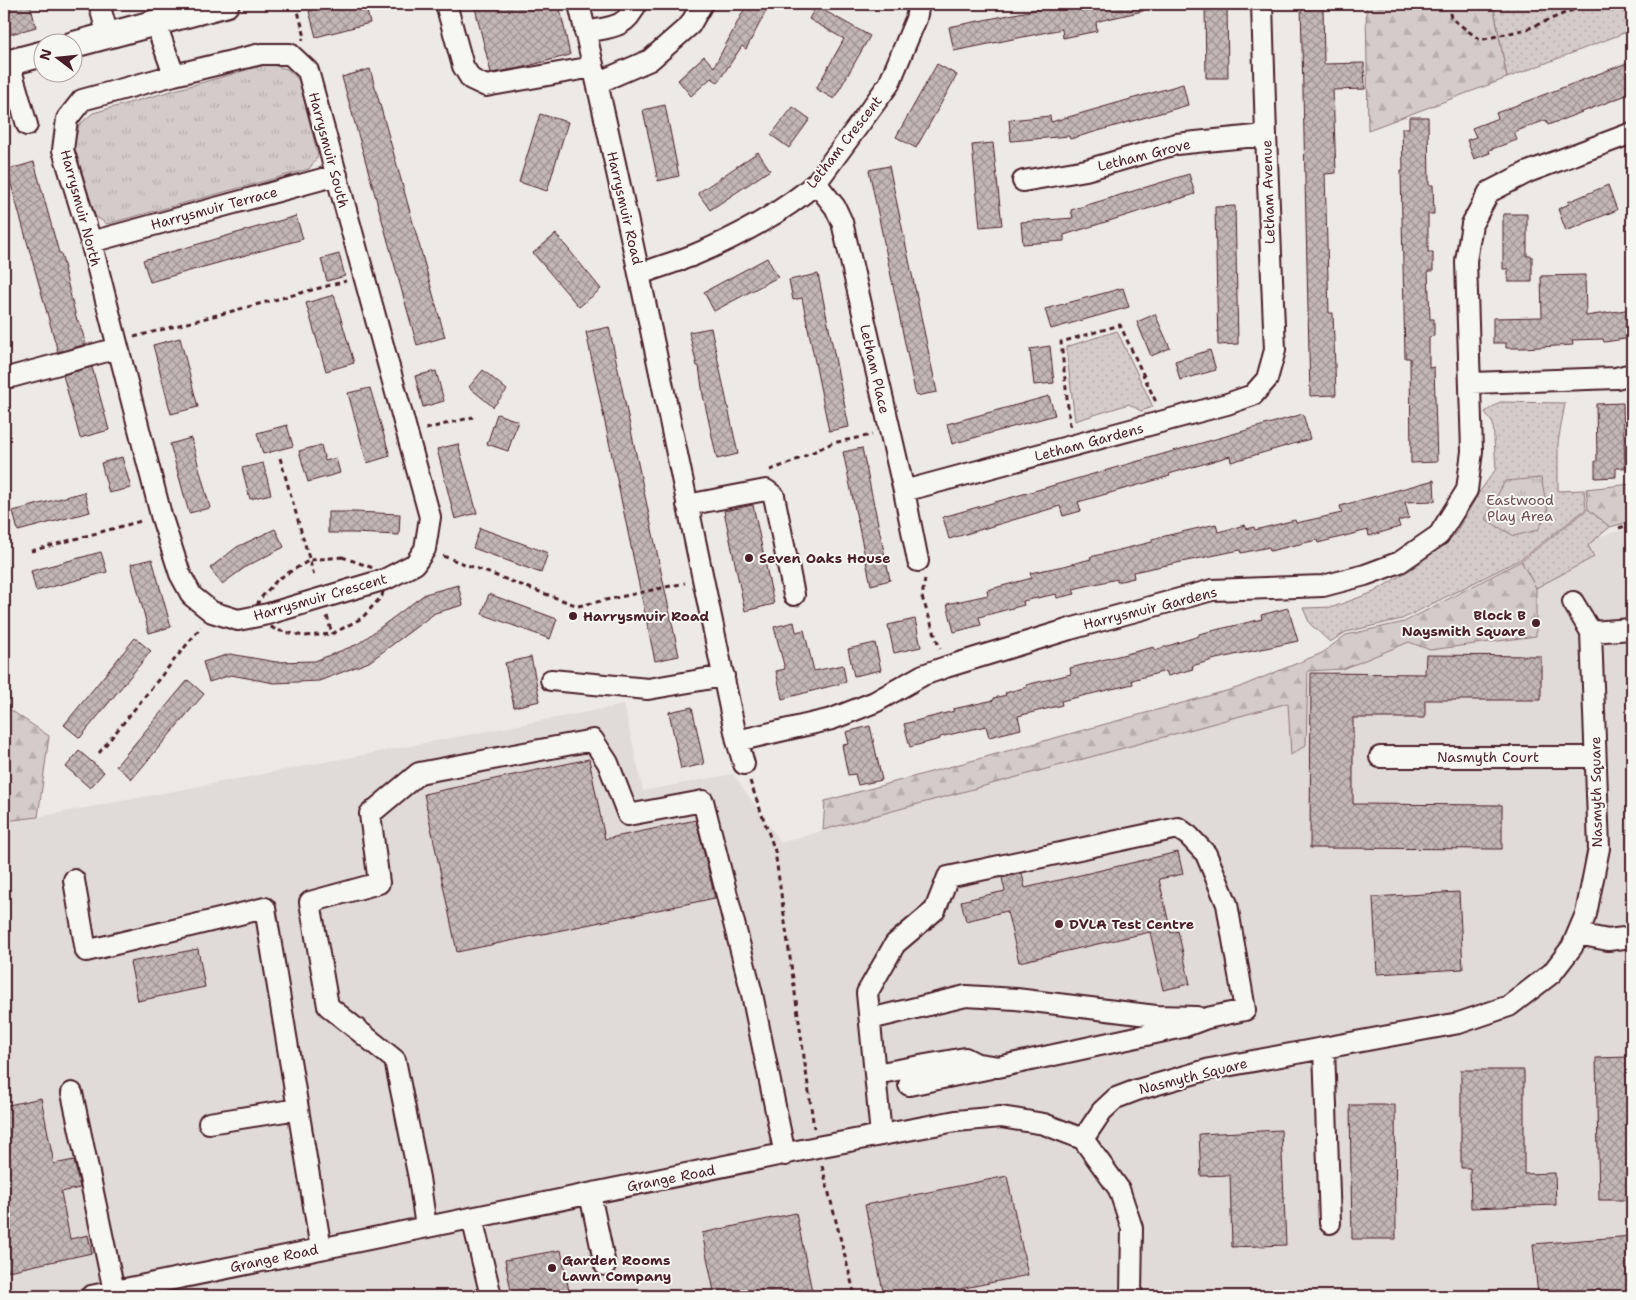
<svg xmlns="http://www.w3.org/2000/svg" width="1636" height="1300" viewBox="0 0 1636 1300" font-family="'Shantell Sans',sans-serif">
  <defs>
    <pattern id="grass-dots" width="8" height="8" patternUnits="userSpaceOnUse" patternTransform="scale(1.25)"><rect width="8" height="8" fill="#d4cbca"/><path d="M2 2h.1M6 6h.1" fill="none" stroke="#b8aeae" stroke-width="1.8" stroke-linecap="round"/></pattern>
    <pattern id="forest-firs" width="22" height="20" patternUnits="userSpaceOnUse" patternTransform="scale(1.25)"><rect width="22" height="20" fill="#d4cbca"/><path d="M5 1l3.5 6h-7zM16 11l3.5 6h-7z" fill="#b8aeae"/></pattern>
    <pattern id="park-tufts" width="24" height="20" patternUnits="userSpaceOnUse" patternTransform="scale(1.25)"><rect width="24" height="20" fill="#d4cbca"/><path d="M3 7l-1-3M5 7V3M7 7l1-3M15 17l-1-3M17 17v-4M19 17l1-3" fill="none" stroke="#b8aeae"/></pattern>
    <pattern id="building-cross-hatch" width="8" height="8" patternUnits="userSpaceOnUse" patternTransform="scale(1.25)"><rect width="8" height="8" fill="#c4b7b7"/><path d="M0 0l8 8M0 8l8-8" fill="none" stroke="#a19495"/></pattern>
  </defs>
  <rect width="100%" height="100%" fill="#ece9e6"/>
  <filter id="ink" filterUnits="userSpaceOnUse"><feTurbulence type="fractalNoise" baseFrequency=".02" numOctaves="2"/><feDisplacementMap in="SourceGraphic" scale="10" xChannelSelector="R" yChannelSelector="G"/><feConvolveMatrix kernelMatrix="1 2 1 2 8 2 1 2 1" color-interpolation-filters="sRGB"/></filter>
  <g filter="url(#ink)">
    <!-- built -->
    <path fill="#e0dad8" d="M 1632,528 L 1632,1296 L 4,1296 L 4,821 L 38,817 L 624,705 L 643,791 L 733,774 L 781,843 L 1283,693 L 1508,597 L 1573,543 Z"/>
    <!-- grass -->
    <path fill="url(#grass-dots)" stroke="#8f757a" d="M 1493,4 L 1632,4 L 1632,30 L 1507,78 Z
      M 1117,331 L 1153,407 L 1141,411 L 1129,404 L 1075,421 L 1066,347 Z
      M 1500,402 L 1565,403 L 1558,443 L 1558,491 L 1584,490 L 1586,509 L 1521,559 L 1402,619 L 1346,632 L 1330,642 L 1310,624 L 1303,608 L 1333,607 L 1374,592 L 1416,566 L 1455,534 L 1480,491 L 1496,469 L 1493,424 L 1485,412 Z
      M 1588,509 L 1610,527 L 1588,545 L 1594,557 L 1536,588 L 1521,561 Z"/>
    <!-- forest -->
    <path fill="url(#forest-firs)" stroke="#8f757a" d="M 1366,4 L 1493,4 L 1507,78 L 1368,130 Z
      M 4,476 L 9,709 L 49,736 L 38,817 L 4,821 Z
      M 1632,484 L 1632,521 L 1610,527 L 1588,509 L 1586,489 Z
      M 1521,561 L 1536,588 L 1536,636 L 1430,650 L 1409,642 L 1343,669 L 1308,671 L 1306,745 L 1291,755 L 1288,703 L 823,830 L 825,801 L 1237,688 L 1322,653 L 1346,635 L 1404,622 Z"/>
    <!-- park -->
    <path fill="url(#park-tufts)" stroke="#8f757a" d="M 268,64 L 287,69 L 299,80 L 318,156 L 309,169 L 107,224 L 95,216 L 74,145 L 79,125 L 93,113 Z
      M 1541,478 L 1548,511 L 1538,530 L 1514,536 L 1485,519 L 1505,481 Z"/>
    <!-- building -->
    <path fill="url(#building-cross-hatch)" stroke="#4a1f2b" d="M 4,4 L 30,4 L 36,27 L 4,36 Z
      M 337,4 L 365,4 L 370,23 L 316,37 L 309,11 Z
      M 474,4 L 559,4 L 570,55 L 520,68 L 491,73 Z
      M 747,4 L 770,4 L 746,49 L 742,46 L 718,82 L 711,78 L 691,96 L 678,80 L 704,56 L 714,67 Z
      M 1064,4 L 1142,4 L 1143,11 L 1103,20 L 1096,22 L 1097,31 L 1063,38 L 1062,29 L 954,51 L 949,27 Z
      M 1205,4 L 1227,4 L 1228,78 L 1206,78 Z
      M 1301,4 L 1323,4 L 1324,64 L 1364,63 L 1365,89 L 1333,90 L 1336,173 L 1325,174 L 1329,313 L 1333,313 L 1336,395 L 1310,396 Z
      M 816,6 L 870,36 L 834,99 L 816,89 L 844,39 L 809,19 Z
      M 1632,61 L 1632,93 L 1548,125 L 1546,120 L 1514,132 L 1517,140 L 1489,150 L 1490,153 L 1474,159 L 1467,140 L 1476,137 L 1472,128 L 1498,118 L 1496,113 Z
      M 937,64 L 957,75 L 916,148 L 896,137 Z
      M 370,69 L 445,337 L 417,345 L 342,77 Z
      M 1183,84 L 1188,105 L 1070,139 L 1069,136 L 1011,141 L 1009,120 L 1050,116 L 1051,122 Z
      M 665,105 L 679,176 L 658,181 L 643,110 Z
      M 793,107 L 810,119 L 789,148 L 771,135 Z
      M 540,114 L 568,122 L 547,191 L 519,182 Z
      M 1409,117 L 1428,117 L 1429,185 L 1433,185 L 1434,214 L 1428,214 L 1428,252 L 1433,252 L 1433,271 L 1428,271 L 1430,319 L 1434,319 L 1434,336 L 1429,337 L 1429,368 L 1434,367 L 1437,462 L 1411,463 L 1410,358 L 1405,358 L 1401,171 L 1403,171 L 1402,128 L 1409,128 Z
      M 993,143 L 1002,225 L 980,227 L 972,145 Z
      M 758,152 L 770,170 L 710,210 L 698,193 Z
      M 34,162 L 59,253 L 61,253 L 65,269 L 64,269 L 77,321 L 79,321 L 86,344 L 58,352 L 7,170 Z
      M 889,166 L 937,392 L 916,396 L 869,170 Z
      M 1189,174 L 1195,194 L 1064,235 L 1064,241 L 1023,244 L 1021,222 L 1073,218 L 1071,210 Z
      M 1608,185 L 1617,210 L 1566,231 L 1558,209 L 1569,204 L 1568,202 Z
      M 1235,206 L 1238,344 L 1218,345 L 1215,207 Z
      M 1503,214 L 1527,214 L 1527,256 L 1532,256 L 1532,282 L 1508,282 L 1508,269 L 1503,269 Z
      M 296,216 L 303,239 L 150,282 L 143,260 Z
      M 556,234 L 601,289 L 579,307 L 533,253 Z
      M 339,254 L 345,276 L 327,281 L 321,259 Z
      M 767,258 L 778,277 L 714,311 L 704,292 Z
      M 818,274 L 849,427 L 829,431 L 802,298 L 793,300 L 789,280 Z
      M 1585,275 L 1586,316 L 1632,309 L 1632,338 L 1604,342 L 1603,339 L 1572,340 L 1573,345 L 1523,348 L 1506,348 L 1506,343 L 1493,343 L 1493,318 L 1542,317 L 1541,276 Z
      M 1123,288 L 1129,307 L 1051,329 L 1045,309 Z
      M 334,295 L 354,363 L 326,371 L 306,303 Z
      M 1155,314 L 1170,348 L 1151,356 L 1137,322 Z
      M 609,327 L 679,656 L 655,661 L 586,332 Z
      M 711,328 L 738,454 L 717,459 L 703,395 L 699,366 L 697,366 L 689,332 Z
      M 180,338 L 198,407 L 171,414 L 153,345 Z
      M 1050,346 L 1054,383 L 1034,385 L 1030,349 Z
      M 1210,350 L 1216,370 L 1180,380 L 1175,361 Z
      M 92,367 L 109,430 L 80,438 L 63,375 Z
      M 483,370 L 507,390 L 493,407 L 469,387 Z
      M 436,371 L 444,401 L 423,407 L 415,376 Z
      M 370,388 L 390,456 L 367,463 L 348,393 Z
      M 1049,396 L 1055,415 L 952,444 L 947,424 Z
      M 1623,403 L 1625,468 L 1616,468 L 1616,477 L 1595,478 L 1595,461 L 1597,461 L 1596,404 Z
      M 497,414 L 518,421 L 508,451 L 487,444 Z
      M 1303,414 L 1310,439 L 1231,462 L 1230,456 L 1169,474 L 1170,476 L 1078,502 L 1081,511 L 1063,516 L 1060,506 L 949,539 L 943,517 Z
      M 287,425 L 293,446 L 263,454 L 257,433 Z
      M 191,438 L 210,508 L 189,513 L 170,444 Z
      M 458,444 L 477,513 L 455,519 L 437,449 Z
      M 321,445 L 325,461 L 336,458 L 340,473 L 308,482 L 299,451 Z
      M 862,448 L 890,580 L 871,585 L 843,452 Z
      M 122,457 L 131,488 L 109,493 L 101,463 Z
      M 263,463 L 271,494 L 250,499 L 242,468 Z
      M 1434,480 L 1435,501 L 1405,502 L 1409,518 L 1398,521 L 1400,527 L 1369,536 L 1368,530 L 1318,543 L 1317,540 L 1270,551 L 1269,547 L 1241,553 L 1240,550 L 1133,572 L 1134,578 L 1117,582 L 1117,579 L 1073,589 L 1075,594 L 1057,598 L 1056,594 L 1023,601 L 1024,605 L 979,617 L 981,625 L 954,632 L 947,604 L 988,595 L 987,590 L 1032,578 L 1030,573 L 1068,565 L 1091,559 L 1090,557 L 1152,542 L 1152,539 L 1216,524 L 1218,532 L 1245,525 L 1246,529 L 1254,527 L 1255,530 L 1295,520 L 1296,523 L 1342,513 L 1340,506 Z
      M 84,492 L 90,512 L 18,531 L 13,511 Z
      M 753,505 L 774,604 L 745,611 L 724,511 Z
      M 328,512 L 354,512 L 400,514 L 399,535 L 353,533 L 328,533 Z
      M 480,528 L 548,553 L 541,573 L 473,548 Z
      M 275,529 L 284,547 L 247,566 L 222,584 L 210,568 L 237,547 Z
      M 101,552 L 107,572 L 36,591 L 31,571 Z
      M 152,559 L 171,627 L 149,633 L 131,564 Z
      M 458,585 L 463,605 L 435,613 L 369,662 L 319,681 L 274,683 L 231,675 L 209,682 L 203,662 L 230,654 L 276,662 L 315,661 L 358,644 L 425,594 Z
      M 489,594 L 557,619 L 550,639 L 482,614 Z
      M 1288,608 L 1298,641 L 1216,659 L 1192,666 L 1193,669 L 1168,676 L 1166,671 L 1132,680 L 1133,684 L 1061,701 L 1062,705 L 1018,716 L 1021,729 L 989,737 L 986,726 L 940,737 L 940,739 L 910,747 L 904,724 L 954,711 L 953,709 L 994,700 L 994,698 L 1006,695 L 1005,693 L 1027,687 L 1026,685 L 1071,674 L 1070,668 L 1154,647 L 1155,650 L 1199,636 L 1199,634 L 1262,619 L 1261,615 Z
      M 915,619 L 921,647 L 894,653 L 888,625 Z
      M 794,622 L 796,632 L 804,630 L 814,671 L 843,665 L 846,682 L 782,699 L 776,671 L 785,669 L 774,627 Z
      M 135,638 L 151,651 L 80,738 L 64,725 Z
      M 875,643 L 881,670 L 854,676 L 848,649 Z
      M 1426,655 L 1541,656 L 1541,700 L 1425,700 L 1425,718 L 1353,718 L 1353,804 L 1502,805 L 1502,849 L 1310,848 L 1311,673 L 1425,674 Z
      M 531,657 L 540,701 L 514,707 L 505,663 Z
      M 188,680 L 204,694 L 132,779 L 116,766 Z
      M 692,707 L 704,764 L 681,769 L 669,712 Z
      M 870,726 L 882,780 L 858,785 L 855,774 L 848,775 L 842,745 L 849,744 L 846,732 Z
      M 79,751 L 104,772 L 90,788 L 66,767 Z
      M 589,759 L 605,839 L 696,820 L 715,898 L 457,952 L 424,794 Z
      M 1178,852 L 1183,874 L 1159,879 L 1171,933 L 1178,931 L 1190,984 L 1163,990 L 1150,932 L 1019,962 L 1007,911 L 966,921 L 961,901 L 1005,891 L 1002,878 L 1022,873 L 1025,888 Z
      M 1459,892 L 1463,969 L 1377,974 L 1373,897 Z
      M 198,949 L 205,987 L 138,1001 L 130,962 Z
      M 1628,1057 L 1632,1200 L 1599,1200 L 1596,1058 Z
      M 1461,1070 L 1524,1070 L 1524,1174 L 1555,1173 L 1556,1205 L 1471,1208 L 1470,1168 L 1461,1168 Z
      M 41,1098 L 54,1164 L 74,1160 L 80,1188 L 61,1192 L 70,1239 L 88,1235 L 92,1253 L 4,1272 L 4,1106 Z
      M 1350,1105 L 1395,1105 L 1396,1239 L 1352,1239 Z
      M 1281,1130 L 1286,1245 L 1232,1247 L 1230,1175 L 1201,1176 L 1199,1134 Z
      M 1007,1176 L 1028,1275 L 926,1296 L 884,1296 L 865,1205 Z
      M 796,1213 L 813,1296 L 715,1296 L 702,1233 Z
      M 1632,1236 L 1632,1296 L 1538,1296 L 1533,1244 Z
      M 561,1250 L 570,1296 L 512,1296 L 505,1260 Z"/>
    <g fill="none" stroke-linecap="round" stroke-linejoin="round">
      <!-- minor casing -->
      <g stroke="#4a1f2b" stroke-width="24">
        <path id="minor" d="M 99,4 L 108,35
          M 446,4 L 463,66 L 471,79 L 486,86 L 593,67
          M 579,4 C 636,249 685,495 737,741 L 744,764
          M 156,24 L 174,75
          M 585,32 C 609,27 626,29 636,4
          M 261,54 L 290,54 L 308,71 L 430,517 L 425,549 L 415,564 L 386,579 L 268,614 L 238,620 L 212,612 L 192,596 L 180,574 L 161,515 L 91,242 L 63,150 L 67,119 L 82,100 L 174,75 Z
          M 9,63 L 27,125
          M 597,83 L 650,60 L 690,25 L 702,4
          M 1023,181 L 1086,170 L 1176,144 L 1266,135
          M 816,183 L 835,207 L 842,222 L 904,491 L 918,561
          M 91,242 L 337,175
          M 640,274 C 658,267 676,262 694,255 C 733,239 784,212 816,183 L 889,84 L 916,19 L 919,4
          M 11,377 L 118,348
          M 1471,383 L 1616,378 L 1632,374
          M 904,491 L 1227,404 L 1253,395 L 1267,379 L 1275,350 L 1266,135 L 1262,4
          M 687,505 L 766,490 L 774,496 L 794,595
          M 1591,632 L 1632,629
          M 551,680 L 648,689 L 724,676
          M 737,741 L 832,719 L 875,702 L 923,675 L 946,667 L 1070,629 L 1212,590 L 1323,586 L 1365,575 L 1400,562 L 1439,535 L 1467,490 L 1472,451 L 1466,261 L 1472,224 L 1489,192 L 1528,172 L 1632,133
          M 1380,757 L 1595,757
          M 74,880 L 86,951 L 265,908 L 321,1249
          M 1578,934 L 1608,940 L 1632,937
          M 870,1019 L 966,996 L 1016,999 L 1156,1016 L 1197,1017
          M 1324,1048 L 1330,1223
          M 875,1074 L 965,1058 L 977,1064 L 998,1067 L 1183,1027 L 1207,1018 L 1245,1010 L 1227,904 L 1206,854 L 1189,836 L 1178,828 L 948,877 L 935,910 L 895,944 L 867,993 L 881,1135
          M 909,1085 L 991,1068
          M 72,1093 L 114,1291
          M 209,1123 L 298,1109
          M 1083,1139 L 1102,1111 L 1116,1098 L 1137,1090 L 1210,1069 L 1459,1023 L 1509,1006 L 1552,973 L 1572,947 L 1586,914 L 1599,848 L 1591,632 L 1573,602
          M 590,1194 L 605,1265
          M 472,1218 L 491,1296
          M 426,1227 L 419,1178 L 395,1060 L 328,1006 L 310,902 L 379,883 L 370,814 L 419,773 L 593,740 L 608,763 L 628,815 L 703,801 L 752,994 L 785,1155
          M 91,1296 L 817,1147 L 956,1121 L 1001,1117 L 1044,1124 L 1083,1139 L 1119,1189 L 1132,1228 L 1131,1296"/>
      </g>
      <!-- major casing -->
      <g stroke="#4a1f2b" stroke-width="29">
        <path id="major" d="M 72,45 L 226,4
          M 4,64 L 42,54"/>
      </g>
      <!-- path -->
      <path stroke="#4a1f2b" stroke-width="3" stroke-dasharray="5 4" stroke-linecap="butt" d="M 296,4 L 305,37 L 302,40
        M 1448,4 L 1451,18 L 1480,40 L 1527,29 L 1587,4
        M 134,337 L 346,281
        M 1070,426 L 1061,342 L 1120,325 L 1156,402
        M 426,429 L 473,417
        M 280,458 L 315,579
        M 770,470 L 790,463 L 832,443 L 872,435
        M 1619,528 L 1632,524
        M 31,551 L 141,521
        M 443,556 L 578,606 L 685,583
        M 342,557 L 373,568 L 386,579 L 382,596 L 362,618 L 332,634 L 304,636 L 276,630 L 254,616 L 259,600 L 278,579 L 310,560 Z
        M 925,579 L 922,597 L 940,649
        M 327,616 L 332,634
        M 99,753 L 201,627
        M 750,781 L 775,851 L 814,1128
        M 822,1166 L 855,1296"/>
      <!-- minor -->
      <use href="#minor" stroke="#f6f6f2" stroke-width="20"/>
      <!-- major -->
      <use href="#major" stroke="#f6f6f2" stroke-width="25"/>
    </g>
  </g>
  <!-- markers -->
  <g fill="#4a1f2b" stroke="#f6f6f2" stroke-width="2">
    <circle cx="749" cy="558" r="5"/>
    <circle cx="573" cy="616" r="5"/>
    <circle cx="1536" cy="623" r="5"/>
    <circle cx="1059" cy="924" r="5"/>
    <circle cx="552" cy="1268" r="5"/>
  </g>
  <g text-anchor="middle" stroke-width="4" stroke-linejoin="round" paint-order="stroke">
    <!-- street labels -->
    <g font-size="14" fill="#4a1f2b" stroke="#f6f6f2">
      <text transform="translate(844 142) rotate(-52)" y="5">Letham Crescent</text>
      <text transform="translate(329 150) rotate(75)" y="5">Harrysmuir South</text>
      <text transform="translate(1144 155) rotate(-14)" y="5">Letham Grove</text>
      <text transform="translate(1268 192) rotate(-92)" y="5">Letham Avenue</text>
      <text transform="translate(81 208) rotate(75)" y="5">Harrysmuir North</text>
      <text transform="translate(214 208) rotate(-15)" y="5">Harrysmuir Terrace</text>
      <text transform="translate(625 208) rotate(77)" y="5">Harrysmuir Road</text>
      <text transform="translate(875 369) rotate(77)" y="5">Letham Place</text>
      <text transform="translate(1089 442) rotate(-15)" y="5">Letham Gardens</text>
      <text transform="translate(320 597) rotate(-16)" y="5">Harrysmuir Crescent</text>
      <text transform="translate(1150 608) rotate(-14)" y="5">Harrysmuir Gardens</text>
      <text x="1488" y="762">Nasmyth Court</text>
      <text transform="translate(1596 792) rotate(-91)" y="5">Nasmyth Square</text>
      <text transform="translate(1193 1076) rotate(-14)" y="5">Nasmyth Square</text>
      <text transform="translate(671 1178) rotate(-11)" y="5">Grange Road</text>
      <text transform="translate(274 1258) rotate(-12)" y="5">Grange Road</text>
    </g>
    <!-- park labels -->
    <g font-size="14" fill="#6c4a53" stroke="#f6f6f2">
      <text x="1520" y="505">Eastwood<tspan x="1520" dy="16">Play Area</tspan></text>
    </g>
    <!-- poi labels -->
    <g font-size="14" font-weight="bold" fill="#4a1f2b" stroke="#f6f6f2" text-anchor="start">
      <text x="759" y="563">Seven Oaks House</text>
      <text x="1526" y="620" text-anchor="end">Block B<tspan x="1526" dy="16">Naysmith Square</tspan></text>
      <text x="583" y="621">Harrysmuir Road</text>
      <text x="1069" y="929">DVLA Test Centre</text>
      <text x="562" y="1265">Garden Rooms<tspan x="562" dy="16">Lawn Company</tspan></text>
    </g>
  </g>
  <!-- margin -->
  <rect width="1636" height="1300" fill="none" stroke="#f6f6f2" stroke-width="20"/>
  <rect x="10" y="10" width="1616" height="1280" fill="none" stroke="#4a1f2b" stroke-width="2" filter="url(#ink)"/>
  <!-- north arrow -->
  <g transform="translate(58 58) rotate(286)"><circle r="24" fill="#f6f6f2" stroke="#b1a0a2"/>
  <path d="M0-4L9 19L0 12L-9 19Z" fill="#4a1f2b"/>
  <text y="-8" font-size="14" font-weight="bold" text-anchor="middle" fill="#4a1f2b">N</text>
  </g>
</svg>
